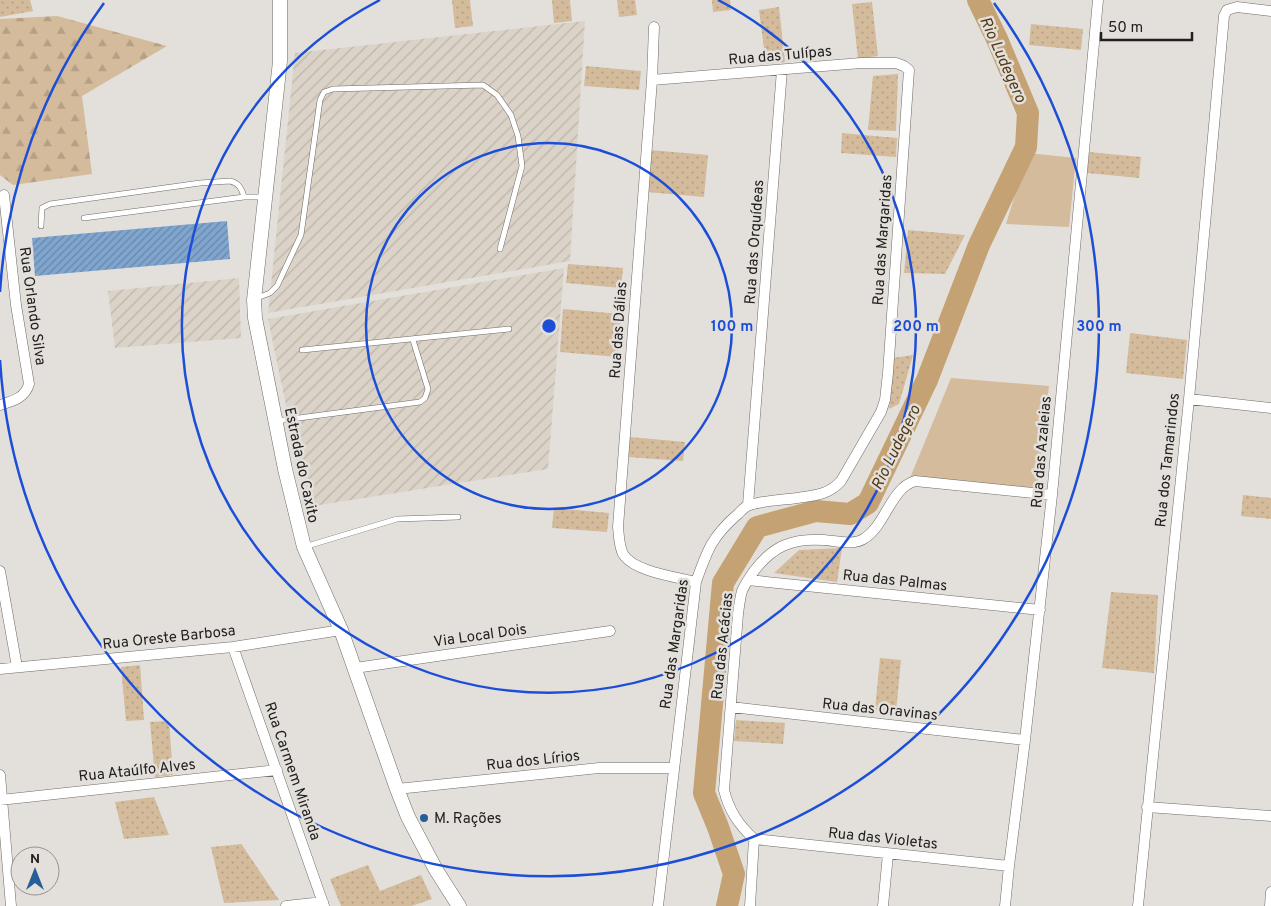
<svg xmlns="http://www.w3.org/2000/svg" width="1271" height="906" viewBox="0 0 1271 906" font-family="Overpass,sans-serif">
  <defs>
    <pattern id="industrial-furrows" width="10" height="10" patternUnits="userSpaceOnUse" patternTransform="scale(1.25)"><rect width="10" height="10" fill="#dbd3c8"/><path d="M-1 1l2-2M0 10L10 0M9 11l2-2" fill="none" stroke="#bcb5ab"/></pattern>
    <pattern id="grass-dots" width="8" height="8" patternUnits="userSpaceOnUse" patternTransform="scale(1.25)"><rect width="8" height="8" fill="#d3bb9c"/><path d="M2 2h.1M6 6h.1" fill="none" stroke="#b5a086" stroke-width="1.8" stroke-linecap="round"/></pattern>
    <pattern id="forest-firs" width="22" height="20" patternUnits="userSpaceOnUse" patternTransform="scale(1.25)"><rect width="22" height="20" fill="#d3bb9c"/><path d="M5 1l3.5 6h-7zM16 11l3.5 6h-7z" fill="#b5a086"/></pattern>
    <pattern id="building-hatch" width="6" height="6" patternUnits="userSpaceOnUse" patternTransform="scale(1.25)"><rect width="6" height="6" fill="#80a6d0"/><path d="M-1 1l2-2M0 6l6-6M5 7l2-2" fill="none" stroke="#6887a8"/></pattern>
  </defs>
  <rect width="100%" height="100%" fill="#e3e0dc"/>
  <!-- industrial -->
  <path fill="url(#industrial-furrows)" d="M 585,21 L 570,261 L 268,313 L 295,53 Z
    M 564,268 L 548,469 L 307,507 L 268,319 Z
    M 239,278 L 241,338 L 115,348 L 108,291 Z"/>
  <!-- grass -->
  <path fill="url(#grass-dots)" d="M 0,0 L 30,0 L 33,11 L 0,17 Z
    M 452,0 L 470,0 L 473,26 L 455,28 Z
    M 552,0 L 570,0 L 572,21 L 554,23 Z
    M 617,0 L 635,0 L 637,15 L 619,17 Z
    M 712,0 L 730,0 L 731,10 L 713,12 Z
    M 872,2 L 878,56 L 858,59 L 852,4 Z
    M 779,7 L 785,62 L 766,64 L 759,10 Z
    M 1031,24 L 1083,29 L 1081,50 L 1029,45 Z
    M 586,66 L 641,71 L 639,90 L 584,86 Z
    M 898,74 L 896,131 L 868,130 L 873,76 Z
    M 842,133 L 897,138 L 896,157 L 841,153 Z
    M 650,150 L 708,155 L 704,197 L 647,192 Z
    M 1089,152 L 1141,157 L 1139,178 L 1087,173 Z
    M 908,230 L 965,235 L 945,274 L 904,273 Z
    M 568,264 L 623,268 L 621,288 L 566,283 Z
    M 563,309 L 621,314 L 617,357 L 560,352 Z
    M 1130,333 L 1187,340 L 1183,379 L 1126,373 Z
    M 913,355 L 899,404 L 889,409 L 893,358 Z
    M 630,437 L 685,442 L 683,461 L 628,457 Z
    M 1243,495 L 1271,498 L 1271,519 L 1241,516 Z
    M 554,508 L 609,513 L 607,532 L 552,528 Z
    M 842,548 L 837,582 L 774,573 L 799,550 Z
    M 1111,592 L 1158,595 L 1154,673 L 1102,668 Z
    M 880,658 L 901,660 L 896,712 L 875,710 Z
    M 140,665 L 144,720 L 126,721 L 121,667 Z
    M 736,720 L 785,723 L 783,744 L 734,741 Z
    M 169,721 L 173,775 L 155,777 L 150,722 Z
    M 154,797 L 169,835 L 124,839 L 115,802 Z
    M 242,844 L 242,845 L 279,900 L 224,903 L 211,847 Z
    M 368,865 L 380,891 L 421,875 L 432,899 L 412,906 L 341,906 L 330,879 Z"/>
  <!-- forest -->
  <path fill="url(#forest-firs)" d="M 57,16 L 167,46 L 82,96 L 92,174 L 13,185 L 0,175 L 0,19 Z"/>
  <!-- green -->
  <path fill="#d3bb9c" d="M 1028,153 L 1076,158 L 1069,227 L 1006,224 Z
    M 951,378 L 1049,386 L 1037,489 L 910,478 Z"/>
  <g fill="none" stroke-linecap="round" stroke-linejoin="round">
    <!-- river -->
    <path stroke="#c5a274" stroke-width="22" d="M 727,906 L 734,874 L 718,827 L 704,793 L 723,583 L 757,527 L 816,511 L 850,514 L 868,503 L 927,380 L 979,245 L 1026,147 L 1028,113 L 997,39 L 978,0"/>
  </g>
  <!-- building -->
  <path fill="url(#building-hatch)" d="M 227,221 L 230,259 L 35,276 L 32,238 Z"/>
  <g fill="none" stroke-linecap="round" stroke-linejoin="round">
    <!-- lane casing -->
    <g stroke="#6e6b68" stroke-width="6">
      <path id="lane" d="M 84,218 L 244,197 L 265,197
        M 41,226 L 42,208 L 50,204 L 200,183 L 230,181 C 239,183 242,189 244,197
        M 257,298 L 270,293 L 277,286 L 301,235 L 320,100 L 324,92 L 333,89 L 483,85 L 497,95 L 511,115 L 518,136 L 522,166 L 500,249
        M 302,350 L 509,329
        M 276,421 L 420,402 L 425,398 L 428,389 L 413,340
        M 304,547 L 397,519 L 458,517"/>
    </g>
    <!-- street casing -->
    <g stroke="#6e6b68" stroke-width="11">
      <path id="street" d="M 654,27 L 652,80 L 618,527 C 619,536 619,546 623,554 C 634,572 677,577 696,582
        M 652,80 L 861,63 L 896,63 L 904,66 L 909,70 L 888,373 L 885,400 L 881,412 L 841,481 C 830,493 819,495 804,497 C 787,500 765,500 750,505 C 745,506 741,511 738,514 C 712,536 707,551 696,582 L 658,906
        M 1189,399 L 1271,408
        M 0,405 C 13,401 25,398 29,384 L 16,305 L 4,195
        M 748,505 L 782,70
        M 0,571 L 17,667
        M 748,580 L 1040,610
        M 233,647 L 324,906
        M 355,668 L 610,631
        M 0,669 L 233,647 L 341,630
        M 731,707 L 1025,740
        M 0,775 L 11,906
        M 397,789 L 599,768 L 673,768
        M 0,800 L 277,770
        M 1147,807 L 1271,816
        M 754,839 L 1009,866
        M 286,906 L 323,902
        M 750,906 L 754,839 C 739,825 729,811 724,790 L 738,614 C 739,606 740,598 742,591 C 745,584 750,577 754,571 C 773,546 792,538 824,540 C 837,541 854,546 865,538 C 886,524 891,488 915,481 L 1052,495
        M 883,906 L 888,854
        M 1005,906 L 1009,866 L 1025,740 L 1052,495 L 1098,0
        M 1138,906 L 1189,399 L 1224,16 L 1227,10 L 1237,7 L 1271,11
        M 1270,906 L 1271,892"/>
    </g>
    <!-- secondary casing -->
    <g stroke="#6e6b68" stroke-width="15">
      <path id="secondary" d="M 280,0 L 280,61 L 254,300 L 255,318 L 285,469 L 304,547 L 341,630 L 397,789 L 408,817 L 436,870 L 459,906"/>
    </g>
    <!-- lane -->
    <use href="#lane" stroke="#fff" stroke-width="5"/>
    <!-- street -->
    <use href="#street" stroke="#fff" stroke-width="10"/>
    <!-- secondary -->
    <use href="#secondary" stroke="#fff" stroke-width="14"/>
  </g>
  <!-- distance rings -->
  <g fill="none" stroke="#1d4ed8" stroke-width="2.5">
    <circle cx="549" cy="326" r="183"/>
    <path d="M718 0A367 367 0 1 1 380 0"/>
    <path d="M0 292A550 550 0 0 1 104 3M994 3A550 550 0 1 1 0 360"/>
  </g>
  <!-- markers -->
  <circle fill="#265f97" stroke="#e3e0dc" stroke-width="2" cx="424" cy="818" r="5"/>
  <g text-anchor="middle" stroke-width="5" stroke-linejoin="round" paint-order="stroke">
    <!-- street labels -->
    <g font-size="15" fill="#22201f" stroke="#e3e0dc">
      <text transform="translate(780 55) rotate(-5)" y="5">Rua das Tulípas</text>
      <text transform="translate(882 240) rotate(-86)" y="5">Rua das Margaridas</text>
      <text transform="translate(754 242) rotate(-86)" y="5">Rua das Orquídeas</text>
      <text transform="translate(33 306) rotate(82)" y="5">Rua Orlando Silva</text>
      <text transform="translate(618 330) rotate(-86)" y="5">Rua das Dálias</text>
      <text transform="translate(1041 452) rotate(-85)" y="5">Rua das Azaleias</text>
      <text transform="translate(1167 460) rotate(-84)" y="5">Rua dos Tamarindos</text>
      <text transform="translate(302 465) rotate(78)" y="5">Estrada do Caxito</text>
      <text transform="translate(895 580) rotate(6)" y="5">Rua das Palmas</text>
      <text transform="translate(480 635) rotate(-8)" y="5">Via Local Dois</text>
      <text transform="translate(169 637) rotate(-6)" y="5">Rua Oreste Barbosa</text>
      <text transform="translate(674 644) rotate(-82)" y="5">Rua das Margaridas</text>
      <text transform="translate(722 646) rotate(-84)" y="5">Rua das Acácias</text>
      <text transform="translate(880 709) rotate(6)" y="5">Rua das Oravinas</text>
      <text transform="translate(533 760) rotate(-6)" y="5">Rua dos Lírios</text>
      <text transform="translate(137 770) rotate(-6)" y="5">Rua Ataúlfo Alves</text>
      <text transform="translate(293 771) rotate(71)" y="5">Rua Carmem Miranda</text>
      <text transform="translate(883 838) rotate(6)" y="5">Rua das Violetas</text>
    </g>
    <!-- poi labels -->
    <g font-size="15" fill="#22201f" stroke="#e3e0dc" text-anchor="start">
      <text x="434" y="823">M. Rações</text>
    </g>
    <!-- water labels -->
    <g font-size="16" font-style="italic" fill="#533915" stroke="#e3e0dc">
      <text transform="translate(1004 59) rotate(66)" y="6">Rio Ludegero</text>
      <text transform="translate(895 447) rotate(-64)" y="6">Rio Ludegero</text>
    </g>
  </g>
  <circle cx="549" cy="326" r="8" fill="#1d4ed8" stroke="#e3e0dc" stroke-width="2.5"/>
  <g font-size="15" text-anchor="middle" font-weight="bold" fill="#1d4ed8" stroke="#e3e0dc" stroke-width="5" stroke-linejoin="round" paint-order="stroke">
    <text x="732" y="331">100 m</text>
    <text x="916" y="331">200 m</text>
    <text x="1099" y="331">300 m</text>
  </g>
  <!-- north arrow -->
  <g transform="translate(35 871)"><circle r="24" fill="#e3e0dc" stroke="#969390"/>
  <path d="M0-4L9 19L0 12L-9 19Z" fill="#265f97"/>
  <text y="-8" font-size="14" font-weight="bold" text-anchor="middle" fill="#22201f">N</text>
  </g>
  <!-- scale -->
  <path d="M1101 32v8h91v-8" fill="none" stroke="#22201f" stroke-width="2.5"/>
  <text x="1108" y="32" font-size="15" fill="#22201f" stroke="#e3e0dc" stroke-width="4" paint-order="stroke">50 m</text>
</svg>
